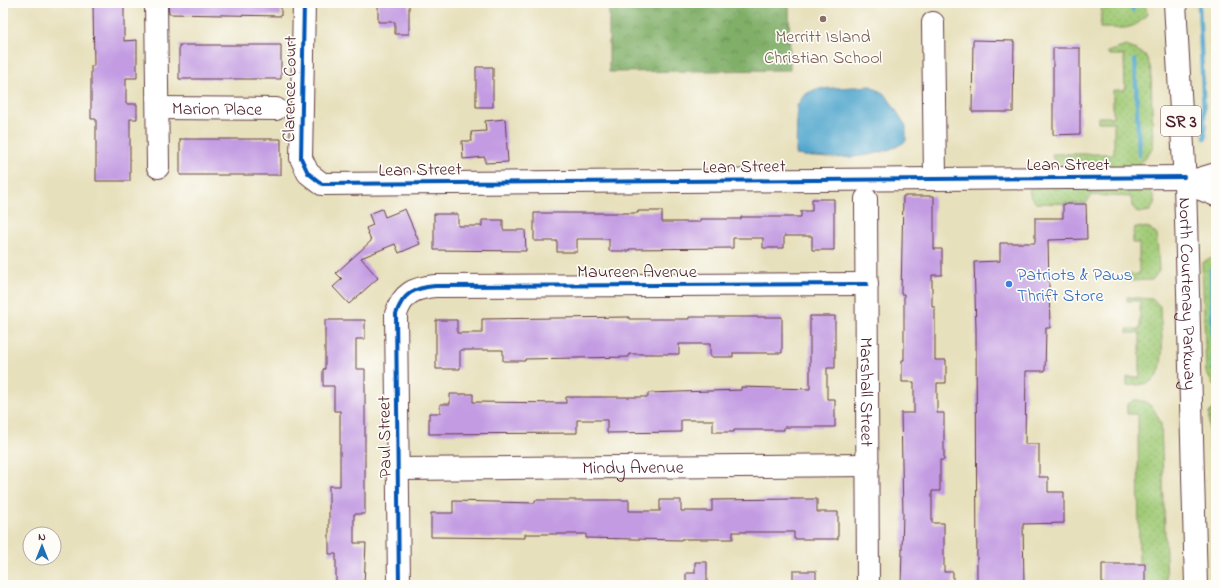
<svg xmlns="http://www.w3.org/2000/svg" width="1219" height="588" viewBox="0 0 1219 588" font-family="'Indie Flower',sans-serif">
  <defs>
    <pattern id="grass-dots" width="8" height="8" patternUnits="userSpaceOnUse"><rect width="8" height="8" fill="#a1cb77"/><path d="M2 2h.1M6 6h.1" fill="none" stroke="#8cae67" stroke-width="1.8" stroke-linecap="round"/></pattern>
    <pattern id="forest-crowns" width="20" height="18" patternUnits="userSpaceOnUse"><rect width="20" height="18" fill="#80af68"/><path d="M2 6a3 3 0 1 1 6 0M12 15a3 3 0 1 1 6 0" fill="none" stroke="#6b8e56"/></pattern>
  </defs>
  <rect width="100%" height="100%" fill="#fdfcf7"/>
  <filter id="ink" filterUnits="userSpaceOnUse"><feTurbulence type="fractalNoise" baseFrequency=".025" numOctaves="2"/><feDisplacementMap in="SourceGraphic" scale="8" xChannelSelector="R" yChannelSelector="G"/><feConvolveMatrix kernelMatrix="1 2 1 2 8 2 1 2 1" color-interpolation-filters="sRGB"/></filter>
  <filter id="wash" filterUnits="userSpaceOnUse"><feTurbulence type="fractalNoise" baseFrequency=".012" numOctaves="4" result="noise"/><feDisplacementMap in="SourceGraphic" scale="16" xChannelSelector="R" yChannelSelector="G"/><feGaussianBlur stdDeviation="0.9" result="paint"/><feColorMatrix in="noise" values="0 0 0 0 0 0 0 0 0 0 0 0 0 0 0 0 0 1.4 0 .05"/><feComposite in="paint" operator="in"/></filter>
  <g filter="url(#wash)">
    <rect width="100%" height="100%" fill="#e7e0bc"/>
    <!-- built -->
    <path fill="#d2d9f9" d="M 1213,3 L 1216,3 L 1216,77 Z"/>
    <!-- grass -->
    <path fill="url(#grass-dots)" stroke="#767551" d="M 1102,3 L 1142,3 L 1146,8 L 1147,14 C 1134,32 1120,28 1100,28 Z
      M 1126,46 C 1142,52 1148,54 1151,71 L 1153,148 L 1138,166 L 1065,168 L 1053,159 L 1052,154 L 1114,154 L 1114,122 L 1098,122 L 1098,117 L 1113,117 L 1113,90 L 1125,90 L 1124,55 L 1109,55 L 1107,52 Z
      M 1038,186 L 1148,188 C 1155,197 1157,202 1150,211 L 1138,213 L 1132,206 L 1131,197 L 1091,195 L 1086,204 L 1036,203 L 1031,198 L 1029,190 Z
      M 1135,227 L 1150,228 L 1157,235 L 1159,271 L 1152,280 L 1129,281 L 1128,275 L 1139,274 L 1139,243 L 1132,243 Z
      M 1216,256 L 1216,385 L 1213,384 L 1206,372 L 1202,263 Z
      M 1127,297 L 1152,299 L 1160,306 C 1160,324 1167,363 1156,377 C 1150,385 1136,385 1127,386 L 1127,377 L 1140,377 L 1140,333 L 1127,333 L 1127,329 L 1140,329 L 1140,301 L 1127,301 Z
      M 1134,400 C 1151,400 1155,410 1161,424 L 1167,585 L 1145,585 L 1145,564 L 1139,562 L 1138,414 L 1127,414 L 1127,405 Z
      M 1216,406 L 1216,470 C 1207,453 1209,432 1209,413 Z"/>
    <!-- forest -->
    <path fill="url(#forest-crowns)" stroke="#65674a" d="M 609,3 L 789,3 L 790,70 L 609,72 Z"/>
    <!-- water -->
    <path fill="#52a7ce" stroke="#4e637c" d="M 871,86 L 886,95 L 906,126 L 906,141 C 879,160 828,160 796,155 L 797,106 L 804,95 L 816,89 Z"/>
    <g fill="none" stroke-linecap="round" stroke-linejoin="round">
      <!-- stream -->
      <path stroke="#52a7ce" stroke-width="4.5" d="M 1199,3 L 1205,138
        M 1132,4 L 1133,10
        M 1135,60 L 1139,155
        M 1211,270 L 1214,370"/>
    </g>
    <g id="blocks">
      <!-- building -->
      <path fill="#c39be2" d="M 93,3 L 124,3 L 124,41 L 137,40 L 137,78 L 126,78 L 126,104 L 137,104 L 137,119 L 130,119 L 130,181 L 96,181 L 96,119 L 91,119 L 91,66 L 94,66 Z
        M 168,3 L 281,3 L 281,16 L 169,14 Z
        M 378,3 L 409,3 L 409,34 L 395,34 L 395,22 L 378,22 Z
        M 973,40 L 1014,41 L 1013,112 L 972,112 Z
        M 179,45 L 281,45 L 281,79 L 179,79 Z
        M 1053,48 L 1080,48 L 1080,134 L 1053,135 Z
        M 476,67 L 493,67 L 493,107 L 476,107 Z
        M 505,119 L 508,162 L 485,163 L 485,157 L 463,159 L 462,141 L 472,141 L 471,132 L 486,131 L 485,121 Z
        M 180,139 L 281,139 L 281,175 L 180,175 Z
        M 903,196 L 934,196 L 934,249 L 942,249 L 942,275 L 932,275 L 932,307 L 935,307 L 935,360 L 946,360 L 946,383 L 937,383 L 937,413 L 944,413 L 944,460 L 940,460 L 940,491 L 932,491 L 932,523 L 944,523 L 944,572 L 953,572 L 953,585 L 901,585 L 903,514 L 901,413 L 914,413 L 914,382 L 902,382 L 902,360 L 904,360 L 904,294 L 901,294 Z
        M 812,199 L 834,199 L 834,250 L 812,250 L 812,236 L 784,236 L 784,248 L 763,248 L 763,238 L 733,238 L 733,248 L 629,249 L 629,251 L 609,251 L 609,239 L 577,239 L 577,252 L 557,252 L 557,241 L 534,241 L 534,213 L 638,213 L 638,211 L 662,211 L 662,222 L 700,222 L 700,219 L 741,219 L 741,217 L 801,217 L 801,211 L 812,211 Z
        M 1063,204 L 1086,204 L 1087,239 L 1048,240 L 1050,328 L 1046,328 L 1045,371 L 1026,371 L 1025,444 L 1039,444 L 1039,477 L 1048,477 L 1048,492 L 1064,492 L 1064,523 L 1023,524 L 1024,585 L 977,585 L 976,328 L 974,262 L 1000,261 L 1000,243 L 1035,243 L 1035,218 L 1063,218 Z
        M 382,209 L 385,217 L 405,209 L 420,244 L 399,253 L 395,244 L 361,258 L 378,278 L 349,304 L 333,287 L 342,279 L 336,273 L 371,241 L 366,228 L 373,225 L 369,214 Z
        M 434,214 L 458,214 L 458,226 L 482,226 L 482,220 L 503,220 L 503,230 L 525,230 L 526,251 L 434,250 Z
        M 810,316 L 835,316 L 835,368 L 827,368 L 827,399 L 835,399 L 835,427 L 784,427 L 784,430 L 734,430 L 734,432 L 713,432 L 713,420 L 681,420 L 681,432 L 607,433 L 607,420 L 577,420 L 577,433 L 429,434 L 429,413 L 440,413 L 440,404 L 450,404 L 450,394 L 473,394 L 473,402 L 566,403 L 566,397 L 648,397 L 648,393 L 741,390 L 741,387 L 810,389 Z
        M 629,317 L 629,319 L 689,319 L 689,317 L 782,317 L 782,353 L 733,353 L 733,357 L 710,357 L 710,344 L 679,344 L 679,354 L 629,354 L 629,357 L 525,359 L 525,361 L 503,361 L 503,350 L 460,350 L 460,369 L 436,369 L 436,320 L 457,320 L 457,333 L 482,333 L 482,319 Z
        M 325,320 L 365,320 L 365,339 L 356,339 L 356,369 L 365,369 L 365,514 L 354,514 L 354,543 L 366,543 L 364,585 L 336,585 L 336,554 L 329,554 L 329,486 L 340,486 L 340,411 L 334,411 L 334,386 L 323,386 L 323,369 L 325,369 Z
        M 794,499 L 817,499 L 817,512 L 838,512 L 838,539 L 794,539 L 794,532 L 733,532 L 733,539 L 681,539 L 681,540 L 586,538 L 586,534 L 525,534 L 525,538 L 431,537 L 431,513 L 453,513 L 453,501 L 535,503 L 535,500 L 629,500 L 629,511 L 660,511 L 660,500 L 681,500 L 681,511 L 712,511 L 712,500 Z
        M 695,562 L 707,562 L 707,585 L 686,585 L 686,573 L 695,573 Z
        M 1102,564 L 1145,564 L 1145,585 L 1102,585 Z
        M 793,571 L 816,571 L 816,585 L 793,585 Z"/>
    </g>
  </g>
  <g filter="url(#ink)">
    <use href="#blocks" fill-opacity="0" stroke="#623c41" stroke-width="1"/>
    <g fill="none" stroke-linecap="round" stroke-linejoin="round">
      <!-- minor casing -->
      <g stroke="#623c41" stroke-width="24">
        <g id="minor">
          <path d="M 156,3 L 158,167"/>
          <path d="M 304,3 L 301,158 L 308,173 L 322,184 L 1184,177"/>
          <path d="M 933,23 L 935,178"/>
          <path id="s1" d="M 158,108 L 276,109"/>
          <path d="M 1185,183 L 1216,195"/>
          <path d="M 1185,183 L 1216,174"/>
          <path id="s2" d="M 866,199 L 868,585"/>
          <path id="s3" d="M 398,469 L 868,465"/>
          <path d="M 399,585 L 396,314 C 403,293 414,288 435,286 L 867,284"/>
        </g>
      </g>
      <!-- major casing -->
      <g stroke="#623c41" stroke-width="24">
        <g id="major">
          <path id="s4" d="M 1175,3 L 1185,183 L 1196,585"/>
        </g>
      </g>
      <!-- minor -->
      <use href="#minor" stroke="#fff" stroke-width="22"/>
      <!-- major -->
      <use href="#major" stroke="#fff" stroke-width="22"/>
      <!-- cycleway casing -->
      <g stroke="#fdfcf7" stroke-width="6">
        <path id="cycleway" d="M 304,3 L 301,158 L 308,173 L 322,184 L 1184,177
          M 399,585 L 396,314 C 403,293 414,288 435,286 L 867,284"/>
      </g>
      <!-- cycleway -->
      <use href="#cycleway" stroke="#0057b8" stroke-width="4"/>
    </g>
  </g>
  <!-- markers -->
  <circle fill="#8d6e63" stroke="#fdfcf7" stroke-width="1.5" cx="823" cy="19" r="4"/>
  <circle fill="#3f7fe0" stroke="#fdfcf7" stroke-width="1.5" cx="1009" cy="284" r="4"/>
  <g text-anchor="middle" stroke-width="3.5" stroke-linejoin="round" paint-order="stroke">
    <!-- shield labels -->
    <rect fill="#fdfcf7" stroke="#806168" stroke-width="1" x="1161" y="106" width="40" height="30" rx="3"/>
    <g font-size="17" font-weight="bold" fill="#4a1f2b">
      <text x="1181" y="127">SR 3</text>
    </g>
    <!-- education labels -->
    <g font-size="18" fill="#785e54" stroke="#fdfcf7">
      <text x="823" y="42">Merritt Island<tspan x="823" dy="21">Christian School</tspan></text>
    </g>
    <!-- street labels -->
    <g font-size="18" fill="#4a1f2b" stroke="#fdfcf7">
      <text transform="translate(289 89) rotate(-89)" y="6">Clarence Court</text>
      <text dy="6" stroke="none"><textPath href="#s1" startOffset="59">Marion Place</textPath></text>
      <text x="1068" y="170">Lean Street</text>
      <text transform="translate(744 166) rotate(-1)" y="6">Lean Street</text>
      <text transform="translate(420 169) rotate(-1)" y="6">Lean Street</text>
      <text x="637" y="277">Maureen Avenue</text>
      <text dy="6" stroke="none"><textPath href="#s4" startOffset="291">North Courtenay Parkway</textPath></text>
      <text dy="6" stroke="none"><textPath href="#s2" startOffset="193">Marshall Street</textPath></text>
      <text transform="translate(384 437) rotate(-91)" y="6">Paul Street</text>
      <text dy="6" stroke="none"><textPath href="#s3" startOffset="235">Mindy Avenue</textPath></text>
    </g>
    <!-- shop labels -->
    <g font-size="18" fill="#366cbe" stroke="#fdfcf7" text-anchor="start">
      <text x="1017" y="280">Patriots &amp; Paws<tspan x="1017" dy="21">Thrift Store</tspan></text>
    </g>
  </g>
  <!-- margin -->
  <rect width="1219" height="588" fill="none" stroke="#fdfcf7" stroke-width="16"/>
  <!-- north arrow -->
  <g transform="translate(42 546)"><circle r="19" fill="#fdfcf7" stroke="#b5a4a5"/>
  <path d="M0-3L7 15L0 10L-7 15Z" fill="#1f6fb2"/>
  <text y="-6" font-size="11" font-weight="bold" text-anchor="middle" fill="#4a1f2b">N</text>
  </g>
</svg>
